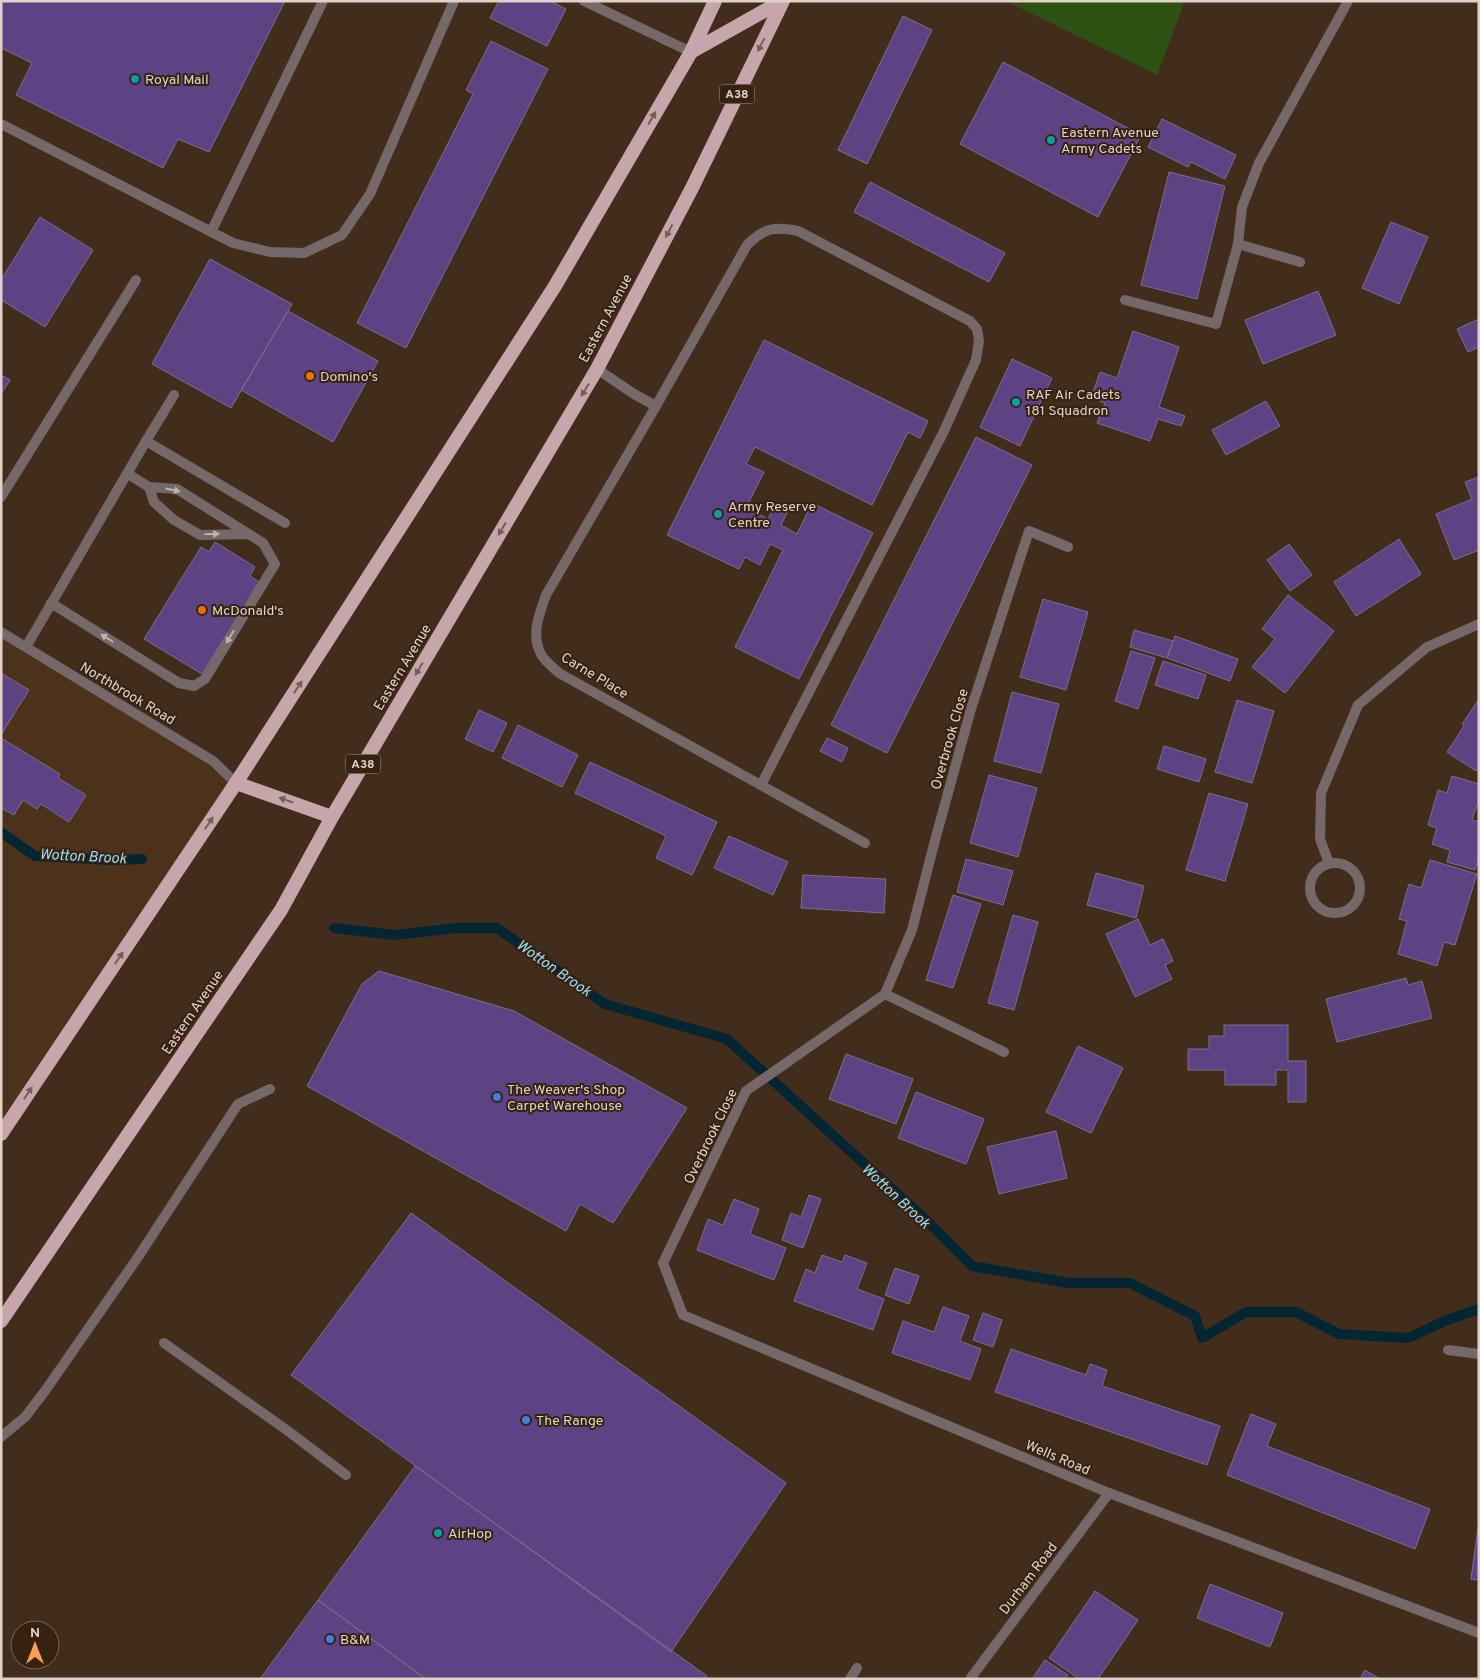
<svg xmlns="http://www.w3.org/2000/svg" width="1480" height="1680" viewBox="0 0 1480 1680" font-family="Overpass,sans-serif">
  <rect width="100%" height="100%" fill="#422c1b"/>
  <!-- built -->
  <path fill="#4c311b" d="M 1,632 L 213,761 L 236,783 L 1,1134 Z"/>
  <!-- green -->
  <path fill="#2c5112" d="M 1006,1 L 1185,1 L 1157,75 Z"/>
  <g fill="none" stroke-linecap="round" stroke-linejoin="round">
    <!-- stream -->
    <path stroke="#042632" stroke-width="10" d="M 1,832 L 35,856 L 111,860 L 142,859
      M 334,928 L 395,935 L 457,928 L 497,928 L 605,1004 L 727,1039 L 925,1219 L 972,1266 L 1069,1283 L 1130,1283 L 1195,1316 L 1202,1338 L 1246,1312 L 1296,1312 L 1339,1334 L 1408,1338 L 1447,1320 L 1479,1309"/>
  </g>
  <!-- building -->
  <path fill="#5d4284" stroke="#79708b" d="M 1,1 L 285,1 L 209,152 L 178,139 L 163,168 L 16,95 L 32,63 L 1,48 Z
    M 499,1 L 550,1 L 566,9 L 547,46 L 490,18 Z
    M 903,16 L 932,30 L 867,164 L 838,150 Z
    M 491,41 L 548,69 L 406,348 L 357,323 L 473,94 L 466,90 Z
    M 1003,62 L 1141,135 L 1098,217 L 960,144 Z
    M 1162,119 L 1236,155 L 1225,179 L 1191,162 L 1188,167 L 1148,147 Z
    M 1169,172 L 1225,186 L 1197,299 L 1141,285 Z
    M 870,182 L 1005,253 L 989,282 L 854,212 Z
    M 40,217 L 93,250 L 45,327 L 1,300 L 1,280 Z
    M 1391,222 L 1428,237 L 1399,304 L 1362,288 Z
    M 210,259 L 292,304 L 231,408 L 152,364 Z
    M 1318,291 L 1336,335 L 1263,364 L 1245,320 Z
    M 288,311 L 378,361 L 333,442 L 241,390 Z
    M 1479,319 L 1479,347 L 1468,352 L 1457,329 Z
    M 1133,331 L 1179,347 L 1159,407 L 1185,416 L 1181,426 L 1158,419 L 1150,441 L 1097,423 L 1105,403 L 1091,398 L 1100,372 L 1117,378 Z
    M 764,340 L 928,421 L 920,438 L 908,432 L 872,505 L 755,447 L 746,464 L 764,472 L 746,508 L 768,519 L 777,502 L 789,509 L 781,525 L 797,534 L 812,503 L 873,533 L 799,679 L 735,647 L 783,550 L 770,544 L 760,565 L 745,557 L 739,569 L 667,535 Z
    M 1012,359 L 1052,378 L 1020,446 L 980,427 Z
    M 1,375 L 10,380 L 1,394 Z
    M 1266,401 L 1280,426 L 1226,455 L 1212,430 Z
    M 976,437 L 1032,465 L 887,753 L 831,725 Z
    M 1479,477 L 1479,550 L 1454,560 L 1436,514 L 1472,499 L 1465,482 Z
    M 1399,539 L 1421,574 L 1356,616 L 1334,582 Z
    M 215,542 L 255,567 L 250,576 L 259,582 L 202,674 L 144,639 L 201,547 L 209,552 Z
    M 1289,544 L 1312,575 L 1290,591 L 1267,560 Z
    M 1288,595 L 1334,631 L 1285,693 L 1252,667 L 1275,639 L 1262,629 Z
    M 1043,599 L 1088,612 L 1066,690 L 1020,677 Z
    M 1134,630 L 1173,641 L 1167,658 L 1130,647 Z
    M 1175,636 L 1238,659 L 1230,681 L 1167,658 Z
    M 1131,651 L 1155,658 L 1138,709 L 1115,701 Z
    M 1163,661 L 1206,675 L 1198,699 L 1155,685 Z
    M 1,673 L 29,690 L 1,735 Z
    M 1012,692 L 1059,704 L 1041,773 L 994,761 Z
    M 1479,699 L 1479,767 L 1476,771 L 1447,752 L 1464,726 L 1462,724 Z
    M 1237,700 L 1274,711 L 1252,783 L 1215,772 Z
    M 479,710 L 507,723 L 493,752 L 465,739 Z
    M 518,725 L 578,755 L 562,787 L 502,758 Z
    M 1,738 L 60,774 L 58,778 L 86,795 L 69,822 L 41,804 L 37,809 L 23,800 L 14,815 L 1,808 Z
    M 827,738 L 848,748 L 842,762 L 820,751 Z
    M 1164,746 L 1206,759 L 1199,782 L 1157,769 Z
    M 590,762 L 717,822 L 692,875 L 656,858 L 666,836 L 575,793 Z
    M 989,775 L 1037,788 L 1018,857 L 970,843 Z
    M 1452,776 L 1479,784 L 1479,799 L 1472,820 L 1479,822 L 1479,858 L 1475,870 L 1447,862 L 1450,850 L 1432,844 L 1437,828 L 1428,825 L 1438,790 L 1447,793 Z
    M 1209,793 L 1248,804 L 1225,881 L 1186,870 Z
    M 729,836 L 788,862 L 773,895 L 714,868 Z
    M 966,859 L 1013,871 L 1003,905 L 957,892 Z
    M 1430,860 L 1477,874 L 1455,945 L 1444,942 L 1437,966 L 1398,954 L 1407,921 L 1399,919 L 1409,884 L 1421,888 Z
    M 1096,873 L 1144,886 L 1136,918 L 1087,905 Z
    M 803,875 L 886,879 L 884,913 L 801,908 Z
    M 953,895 L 981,904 L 953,988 L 926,980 Z
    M 1013,915 L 1038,922 L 1014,1010 L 988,1003 Z
    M 1138,919 L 1150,945 L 1163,939 L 1173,961 L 1165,965 L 1172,979 L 1135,997 L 1106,934 Z
    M 379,971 L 514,1011 L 687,1108 L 613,1223 L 580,1204 L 566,1231 L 307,1086 L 362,984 Z
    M 1406,978 L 1408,985 L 1422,981 L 1432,1018 L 1337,1042 L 1326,999 Z
    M 1224,1025 L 1288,1025 L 1288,1061 L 1306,1061 L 1306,1102 L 1288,1102 L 1288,1070 L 1276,1070 L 1276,1085 L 1225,1085 L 1225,1070 L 1188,1070 L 1188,1049 L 1209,1049 L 1209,1036 L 1224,1036 Z
    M 1078,1046 L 1123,1068 L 1091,1133 L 1046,1112 Z
    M 846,1054 L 913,1079 L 896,1124 L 829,1099 Z
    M 916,1092 L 984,1119 L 966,1164 L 898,1138 Z
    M 1056,1131 L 1067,1178 L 999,1194 L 987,1147 Z
    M 809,1195 L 821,1199 L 803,1248 L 782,1240 L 791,1213 L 801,1217 Z
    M 734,1199 L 759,1209 L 750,1234 L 786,1248 L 774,1280 L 697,1250 L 708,1219 L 723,1225 Z
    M 411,1213 L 786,1483 L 671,1652 L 291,1375 Z
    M 822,1255 L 842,1262 L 845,1255 L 867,1263 L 857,1289 L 884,1299 L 873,1330 L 794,1301 L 806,1269 L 815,1273 Z
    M 895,1268 L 919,1276 L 909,1304 L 885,1295 Z
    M 943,1307 L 969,1316 L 960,1341 L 981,1349 L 970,1380 L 892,1353 L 903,1321 L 934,1332 Z
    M 983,1313 L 1002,1320 L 993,1347 L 973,1340 Z
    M 1011,1349 L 1086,1375 L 1090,1364 L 1107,1370 L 1102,1386 L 1220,1426 L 1207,1465 L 995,1392 Z
    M 1251,1414 L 1276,1424 L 1267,1446 L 1430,1509 L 1415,1549 L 1227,1475 Z
    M 415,1466 L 707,1676 L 705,1679 L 426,1679 L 318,1600 Z
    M 1479,1521 L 1479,1580 L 1471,1579 Z
    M 1210,1584 L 1283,1613 L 1270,1647 L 1197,1618 Z
    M 1095,1591 L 1138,1620 L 1098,1679 L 1079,1679 L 1049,1658 Z
    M 318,1600 L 426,1679 L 260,1679 Z
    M 1045,1660 L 1068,1675 L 1065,1679 L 1032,1679 Z
    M 1365,1670 L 1380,1679 L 1360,1679 Z"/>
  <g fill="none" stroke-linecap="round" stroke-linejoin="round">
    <!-- service -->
    <path stroke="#766769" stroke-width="10" d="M 584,1 L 691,52
      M 1,124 L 233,243 L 270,252 L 304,253 L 342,235 L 370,194 L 454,1
      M 211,232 L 323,1
      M 1238,244 L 1300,262
      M 1125,300 L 1216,324 L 1238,244 L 1242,207 L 1259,163 L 1348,1
      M 656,406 L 747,245 C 764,228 774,226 798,231 L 970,321 L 977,329 L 979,341 L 976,360 L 943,433 L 761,785
      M 146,441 L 174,395
      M 149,487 L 154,502 L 174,520 L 200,535 L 249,534
      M 1,497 L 136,280
      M 51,603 L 179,683 L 194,686 L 205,679 L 275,564 L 263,543 L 177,489 L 149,487 L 128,474
      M 1,632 L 213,761 L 236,783
      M 26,647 L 146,441 L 285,523
      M 164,1343 L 288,1431 L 346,1475
      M 1448,1350 L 1479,1354
      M 1,1437 L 25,1417 L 45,1391 L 138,1257 L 238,1104 L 270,1089
      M 850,1679 L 857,1668"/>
    <!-- minor -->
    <path stroke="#766769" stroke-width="10" d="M 597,369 L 634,394 L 656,406 L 546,595 C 539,615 530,636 542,656 C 546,662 554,668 559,673 L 865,843
      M1310 888a25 25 0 1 1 50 0a25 25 0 1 1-50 0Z
      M 1329,863 L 1320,839 L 1321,793 L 1358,705 L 1427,647 L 1479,624
      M 885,994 L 912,930 L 934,844 L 971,709 L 1029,531 L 1068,547
      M 1004,1052 L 885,994 L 746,1091 L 663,1263 L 683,1315 L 1109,1493 L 1479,1633
      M 970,1679 L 1109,1493"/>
    <!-- trunk -->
    <path stroke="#c6a6ab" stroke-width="14" d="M 691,52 L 782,1
      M 236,783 L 332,817
      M 1,1134 L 236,783 L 555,286 L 691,52 L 715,1
      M 1,1321 L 281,910 L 332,817 L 597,369 L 692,188 L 783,1"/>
  </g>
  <!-- one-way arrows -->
  <defs><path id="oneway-solid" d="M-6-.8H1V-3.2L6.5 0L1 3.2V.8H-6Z" transform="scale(1.25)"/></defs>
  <g fill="#775d56">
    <use href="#oneway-solid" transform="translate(761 45) rotate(116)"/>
    <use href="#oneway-solid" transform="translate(652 118) rotate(-60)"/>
    <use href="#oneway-solid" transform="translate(669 231) rotate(118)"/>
    <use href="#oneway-solid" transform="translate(585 390) rotate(121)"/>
    <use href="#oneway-solid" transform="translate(502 529) rotate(121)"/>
    <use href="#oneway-solid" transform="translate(419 669) rotate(121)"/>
    <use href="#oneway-solid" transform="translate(298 687) rotate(-57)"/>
    <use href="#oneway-solid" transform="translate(286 800) rotate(-161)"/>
    <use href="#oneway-solid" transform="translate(209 823) rotate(-56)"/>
    <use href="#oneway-solid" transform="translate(119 958) rotate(-56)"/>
    <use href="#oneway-solid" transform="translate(28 1093) rotate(-56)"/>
  </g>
  <g fill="#c0b2ac">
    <use href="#oneway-solid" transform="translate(173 490) rotate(12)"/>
    <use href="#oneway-solid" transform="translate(212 534) rotate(-1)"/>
    <use href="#oneway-solid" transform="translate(230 637) rotate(121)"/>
    <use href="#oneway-solid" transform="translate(107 638) rotate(-148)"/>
  </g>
  <!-- markers -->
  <g fill="#0f9aa8" stroke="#372211" stroke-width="2">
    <circle cx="135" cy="79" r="5"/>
    <circle cx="1051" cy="140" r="5"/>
    <circle cx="1016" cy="402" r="5"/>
    <circle cx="718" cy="514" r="5"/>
    <circle cx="438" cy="1533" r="5"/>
  </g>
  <g fill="#e8710a" stroke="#372211" stroke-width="2">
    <circle cx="310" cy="376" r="5"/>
    <circle cx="202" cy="610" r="5"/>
  </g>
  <g fill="#3f7fe0" stroke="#372211" stroke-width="2">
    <circle cx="497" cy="1097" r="5"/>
    <circle cx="526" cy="1420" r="5"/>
    <circle cx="330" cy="1639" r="5"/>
  </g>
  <g text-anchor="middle" stroke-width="4" stroke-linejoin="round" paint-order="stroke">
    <!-- shield labels -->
    <g fill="#372211" stroke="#ad9d91" stroke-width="1">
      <rect x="719.5" y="84.5" width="35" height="19" rx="4"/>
      <rect x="345.5" y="754.5" width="35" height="19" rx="4"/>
    </g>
    <g font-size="12" font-weight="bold" fill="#e0d2c8">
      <text x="737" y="98">A38</text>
      <text x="363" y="768">A38</text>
    </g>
    <!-- poi labels -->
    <g font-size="14" fill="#e0d2c8" stroke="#372211" text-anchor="start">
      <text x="145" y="84">Royal Mail</text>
      <text x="1061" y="137">Eastern Avenue<tspan x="1061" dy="16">Army Cadets</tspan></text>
      <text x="320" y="381">Domino's</text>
      <text x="1026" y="399">RAF Air Cadets<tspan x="1026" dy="16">181 Squadron</tspan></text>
      <text x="728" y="511">Army Reserve<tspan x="728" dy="16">Centre</tspan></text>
      <text x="212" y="615">McDonald's</text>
      <text x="507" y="1094">The Weaver's Shop<tspan x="507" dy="16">Carpet Warehouse</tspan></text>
      <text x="536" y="1425">The Range</text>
      <text x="448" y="1538">AirHop</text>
      <text x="340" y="1644">B&amp;M</text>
    </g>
    <!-- street labels -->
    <g font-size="14" fill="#e0d2c8" stroke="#372211">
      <text transform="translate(605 318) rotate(-62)" y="5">Eastern Avenue</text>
      <text transform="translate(402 667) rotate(-59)" y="5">Eastern Avenue</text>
      <text transform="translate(595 675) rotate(31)" y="5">Carne Place</text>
      <text transform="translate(128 693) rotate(31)" y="5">Northbrook Road</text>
      <text transform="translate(949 739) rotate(-74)" y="5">Overbrook Close</text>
      <text transform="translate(192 1012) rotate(-56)" y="5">Eastern Avenue</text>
      <text transform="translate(710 1136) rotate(-64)" y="5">Overbrook Close</text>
      <text transform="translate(1058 1457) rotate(23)" y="5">Wells Road</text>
      <text transform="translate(1028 1578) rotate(-53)" y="5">Durham Road</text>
    </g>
    <!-- water labels -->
    <g font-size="15" font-style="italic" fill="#94ddfa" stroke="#372211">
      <text transform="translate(83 856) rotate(3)" y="5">Wotton Brook</text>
      <text transform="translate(554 968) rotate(35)" y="5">Wotton Brook</text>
      <text transform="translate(896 1196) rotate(43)" y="5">Wotton Brook</text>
    </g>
  </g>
  <!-- border -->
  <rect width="1480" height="1680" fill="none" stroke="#e0d2c8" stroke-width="5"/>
  <!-- north arrow -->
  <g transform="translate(35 1645)"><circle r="24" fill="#372211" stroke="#7b685a"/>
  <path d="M0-4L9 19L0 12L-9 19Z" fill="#fc9d54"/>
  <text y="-8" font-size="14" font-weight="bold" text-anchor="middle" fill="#e0d2c8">N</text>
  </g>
</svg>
